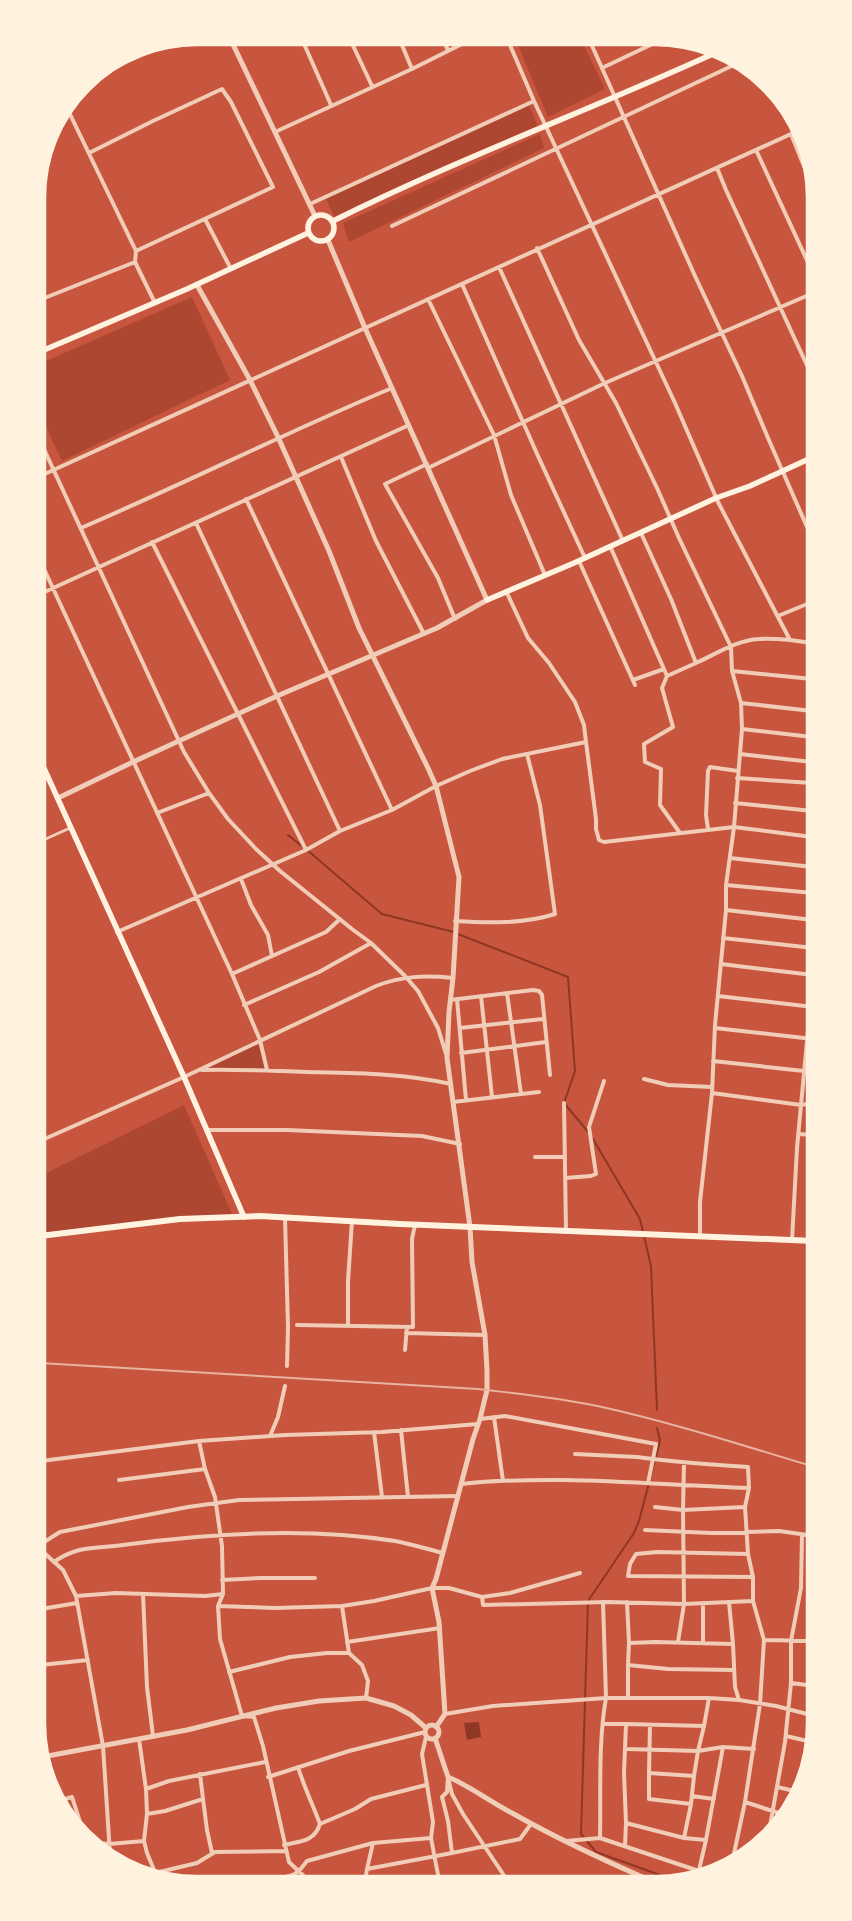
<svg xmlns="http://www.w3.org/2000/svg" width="852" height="1921" viewBox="0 0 852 1921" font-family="'IBM Plex Sans',sans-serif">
  <rect width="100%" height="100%" fill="#c8553d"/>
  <!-- green -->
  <path fill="#ae4732" d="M 515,38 L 581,39 L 605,89 L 548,117 Z
    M 529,105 L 538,126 L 335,218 L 326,199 Z
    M 540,134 L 544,148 L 349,242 L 343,223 Z
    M 192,297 L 230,380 L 62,461 L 37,407 L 37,365 Z
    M 258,1044 L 265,1069 L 206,1069 Z
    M 184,1105 L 232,1214 L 40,1235 L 40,1176 Z"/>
  <!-- water -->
  <path fill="#8f3625" d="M 479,1722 L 481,1737 L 467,1740 L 464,1723 Z"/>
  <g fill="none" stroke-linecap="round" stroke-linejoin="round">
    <!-- stream -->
    <path stroke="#8f3625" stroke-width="2" d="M 288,835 L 303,847
      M 307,850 L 382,914 L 454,932
      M 458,934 L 568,977 L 575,1071 L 564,1103 L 589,1133
      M 593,1139 L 640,1219 L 651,1266 L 657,1410
      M 657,1428 L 660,1441 L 639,1521 L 634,1533 L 588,1601 L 581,1834 L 596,1852 L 671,1879"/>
    <!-- pedestrian -->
    <path stroke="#f1ccb7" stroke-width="3" d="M 39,842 L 70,828"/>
    <!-- minor -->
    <path stroke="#f1ccb7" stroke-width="4" d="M 301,37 L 331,105
      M 349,37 L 372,86
      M 399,38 L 412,69
      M 442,38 L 448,50
      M 507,38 L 534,101 L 675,403 L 718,502 L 790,640 C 780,639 769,638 759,639 C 737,640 716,654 696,663 L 671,599 L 641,533
      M 589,39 L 695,276 L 742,376 L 768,438 L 811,536
      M 602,68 L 663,39
      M 89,78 L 176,40
      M 67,108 L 136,251
      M 800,130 L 791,134 L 810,181
      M 275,132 L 412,69 L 474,38
      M 756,150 L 811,269
      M 89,153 L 153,121 L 222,89 L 231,102 L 273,187 L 136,251 L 135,262
      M 717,168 L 726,190 L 811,374
      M 310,204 L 534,101
      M 205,219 L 231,269
      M 392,226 L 736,64
      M 537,248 L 579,340 L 616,403 L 657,488 L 679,538 L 731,647 L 732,671 L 741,703 L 742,729 L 734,827 L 726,885 L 726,910 L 715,1025 L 712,1093 L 700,1202 L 700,1236
      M 499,267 L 623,541
      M 462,284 L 538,456 L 585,558
      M 428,299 L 494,435 L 511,495 L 545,575
      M 37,301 L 135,262 L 155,303
      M 37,434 L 184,752 L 209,793 L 228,819 L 256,849 L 280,871 L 352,929 L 371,943 L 405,976 L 418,991 L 438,1028 L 446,1054
      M 341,457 L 376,541 L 424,634
      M 427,464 L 385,484 L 438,578 L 455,619
      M 428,468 L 605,383 L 811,294
      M 38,477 L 791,134
      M 246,499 L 392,810
      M 196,523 L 340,831
      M 81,528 C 186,483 287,432 392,388
      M 152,542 L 306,850
      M 610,546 L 667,676 L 696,663
      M 38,556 L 232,974 L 260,1040 L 267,1070
      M 579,561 L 635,685
      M 38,595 L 409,425
      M 778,616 L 812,602
      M 790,640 L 812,643
      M 732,671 L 812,679
      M 667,676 L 662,688 L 673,727 L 644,744 L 645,762 L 661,769 L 660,805 L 680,833
      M 633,680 L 664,669
      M 741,703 L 812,711
      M 742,729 L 812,737
      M 586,742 L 596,819 L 596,829 L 599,840 L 604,842 L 734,827 L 812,837
      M 740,754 L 812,762
      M 737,778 L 812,783
      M 735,803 L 812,811
      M 157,813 L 209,793
      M 708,829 L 706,815 L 708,771 L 710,767 L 738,771
      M 730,858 L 813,867
      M 241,879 L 251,905 L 268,935 L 272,956
      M 726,885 L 813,893
      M 726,910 L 813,920
      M 455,921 C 488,923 524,924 555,914 L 540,805 L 527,754
      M 117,932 L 306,850 L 340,831 L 392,810 L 436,786 L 470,771 L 502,759 L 586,742 L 584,725 L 575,702 L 549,663 L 528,638 L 506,591
      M 723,938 L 813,948
      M 721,964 L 813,975
      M 232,974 L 326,932 L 340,919
      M 507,993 L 521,1094
      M 481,996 L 492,1097
      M 718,996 L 813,1007
      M 457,999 L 466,1100
      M 450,1000 L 533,990 L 539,991 L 542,995 L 550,1075
      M 244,1005 L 319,972 L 371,943
      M 460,1028 L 543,1019
      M 715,1028 L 813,1039
      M 461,1053 L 546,1042
      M 713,1061 L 813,1072
      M 202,1070 C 237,1069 271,1071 306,1072 C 354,1073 403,1073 451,1084
      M 644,1079 L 668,1085 L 712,1087
      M 712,1093 L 801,1105 L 813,1103
      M 453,1102 L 539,1092
      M 564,1103 L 566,1231
      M 207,1130 L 287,1130 L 422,1136 L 460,1144
      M 799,1134 L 813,1135
      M 40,1141 L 184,1077 L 376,986 C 402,976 425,975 453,978
      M 535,1157 L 565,1157
      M 565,1178 L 591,1176 L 596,1174 L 589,1127 L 604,1081
      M 285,1218 L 288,1327 L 287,1366
      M 792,1240 L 797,1148 L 813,977
      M 297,1325 L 413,1327 L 412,1239 L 415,1225
      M 348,1326 L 348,1281 L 352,1221
      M 406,1333 L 485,1335
      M 405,1350 L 407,1327
      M 494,1417 L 503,1481
      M 480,1419 L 505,1416 L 656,1444 L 653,1459 L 637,1457 L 575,1454
      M 401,1430 L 408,1497
      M 374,1432 L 382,1497
      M 270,1436 L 278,1417 L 285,1386
      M 199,1441 L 205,1469 L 215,1497 L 222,1546 L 223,1594 L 218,1606 L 220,1639 L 242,1716 L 254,1717 L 263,1746 L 289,1862 L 309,1881
      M 41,1461 L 199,1441 L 285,1435 L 382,1432 L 478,1424
      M 119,1480 L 205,1469
      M 461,1484 C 556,1474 653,1485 749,1488 L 748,1467 C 716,1465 685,1463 653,1459 L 648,1483
      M 655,1507 L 683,1510 L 745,1507
      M 645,1530 L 711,1533 L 779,1531 L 815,1536
      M 802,1535 L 801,1588 L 791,1641 L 791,1683 L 815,1686
      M 41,1544 L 60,1532 L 188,1507 L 239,1500 L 458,1496
      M 41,1550 L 63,1570 L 76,1596 L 103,1746 L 110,1854
      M 748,1554 L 745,1507 L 749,1488
      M 54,1562 C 78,1545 95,1549 123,1545 C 211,1533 307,1527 395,1541 C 411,1544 427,1549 443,1553
      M 580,1573 L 510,1593 L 482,1597 L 483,1605 L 608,1602 L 684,1604 L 683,1510 L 684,1463
      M 222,1580 L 261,1578 L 315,1578
      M 143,1594 L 147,1687 L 153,1736
      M 76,1596 L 116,1593 L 205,1596 L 223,1594
      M 753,1601 L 764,1640 L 815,1641
      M 603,1602 L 606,1698 C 598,1743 601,1792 600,1838 L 708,1874
      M 627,1602 L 629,1643
      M 729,1602 L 733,1644 L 735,1687 L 739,1700
      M 218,1606 L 275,1608 L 342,1606 L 374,1601 L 432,1588 L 449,1588 L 482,1597
      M 342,1606 L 349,1653 L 362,1665 L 368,1681 L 366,1698
      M 41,1609 L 77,1603
      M 764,1640 L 760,1704 L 745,1802 L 785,1815
      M 347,1642 L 440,1628
      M 678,1642 L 684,1604 L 753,1601 L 753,1577 L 628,1576 L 630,1564 L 636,1554 L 657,1552 L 748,1554 L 753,1577
      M 703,1642 L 703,1603
      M 733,1644 L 655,1642 L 629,1643 L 628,1665 L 668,1669 L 733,1670
      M 41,1665 L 88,1660
      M 229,1672 L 290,1657 L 327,1653 L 349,1653
      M 628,1698 L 628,1665
      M 445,1714 L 493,1706 L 606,1698 L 709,1698 L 739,1700 L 776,1706 L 815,1716
      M 603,1724 L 626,1724 L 624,1773 L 626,1823 L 625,1846
      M 626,1724 L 704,1726 L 709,1698
      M 786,1736 L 812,1742 L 810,1758
      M 426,1737 L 422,1754 L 433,1822 L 431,1838 L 439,1880
      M 139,1739 L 146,1789
      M 627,1749 L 698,1751 L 704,1726
      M 298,1767 C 304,1787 313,1805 320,1824
      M 649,1773 L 650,1725
      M 694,1776 L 691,1804 L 649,1799 L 649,1773 L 694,1776 L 698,1751 L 723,1747 L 754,1749
      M 268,1777 L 349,1751 L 425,1732
      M 449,1782 L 452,1794 L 463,1814 L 507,1880
      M 777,1787 L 799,1792
      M 692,1796 L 714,1799
      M 203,1799 L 207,1830 L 212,1853
      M 58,1801 L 72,1797 L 85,1837
      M 147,1814 L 165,1811 L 203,1799 L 200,1774
      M 626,1823 L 684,1838 L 691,1804
      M 768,1837 L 785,1742 L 791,1683
      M 684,1838 L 706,1840
      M 144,1841 L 147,1814 L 146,1789 L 169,1781 L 265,1762
      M 566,1841 L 600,1838
      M 89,1842 L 109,1844 L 144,1841 L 147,1853 L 157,1877
      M 284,1845 C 301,1841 314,1842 320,1824 L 355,1809 L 371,1799 L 426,1785
      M 452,1853 L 520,1839 L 531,1824
      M 732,1863 L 745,1802
      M 367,1869 L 373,1843
      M 699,1870 L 706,1840 L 723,1747
      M 151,1874 L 197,1863 L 215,1852 L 286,1851
      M 270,1881 L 293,1875 L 299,1871 L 307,1861 L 373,1843 L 431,1838
      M 367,1881 L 366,1875 L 367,1869 L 452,1853 L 448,1821 L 442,1797 L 447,1792 L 448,1777"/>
    <!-- tertiary -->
    <path stroke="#f1ccb7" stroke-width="5" d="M 229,36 L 315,216
      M 197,285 L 250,380 L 278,437 L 329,551 L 359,628 L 428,768 L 436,786 L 459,877 L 453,978 L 449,1012 L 447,1058 L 470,1227 L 472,1262 L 485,1335 L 487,1370 L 487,1390 L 480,1419 L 473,1439 L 436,1579 L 432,1588 L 439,1622 L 445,1714 L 436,1727
      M 58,798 L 133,762 L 277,696 L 437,628 L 487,600 L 365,328 L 328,240
      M425 1732a7 7 0 1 1 14 0a7 7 0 1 1-14 0Z
      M 435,1738 L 448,1777 C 470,1786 490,1802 512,1813 C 556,1838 601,1859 647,1879
      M 42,1757 L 187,1730 L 276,1708 L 319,1701 L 366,1698 L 394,1706 L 411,1715 L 426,1728"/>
    <!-- secondary -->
    <path stroke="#fff3e0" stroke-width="5.5" d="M308 228a13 13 0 1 1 26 0a13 13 0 1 1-26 0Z
      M 333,221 C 457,159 588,111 715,53
      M 37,353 L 187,289 L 308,233
      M 487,600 L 574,563 L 716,498 L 750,486 L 811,458
      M 38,755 L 184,1077 L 244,1217"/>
    <!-- primary -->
    <path stroke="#fff3e0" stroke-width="6" d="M 40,1236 L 180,1219 L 260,1216 L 400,1224 L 814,1241"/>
    <!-- rail -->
    <path stroke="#e9b49f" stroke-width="2" d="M 40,1363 L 478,1389 C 519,1394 561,1398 602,1407 C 674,1423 744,1446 815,1467"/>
  </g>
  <!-- crop -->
  <path d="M0 0H852V1921H0ZM197 45H655A152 152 0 0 1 807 197V1724A152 152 0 0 1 655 1876H197A152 152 0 0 1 45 1724V197A152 152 0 0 1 197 45Z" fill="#fff3e0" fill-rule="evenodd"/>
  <path fill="none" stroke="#fff3e0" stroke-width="2.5" d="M197 45H655A152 152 0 0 1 807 197V1724A152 152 0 0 1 655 1876H197A152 152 0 0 1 45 1724V197A152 152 0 0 1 197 45Z"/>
</svg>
